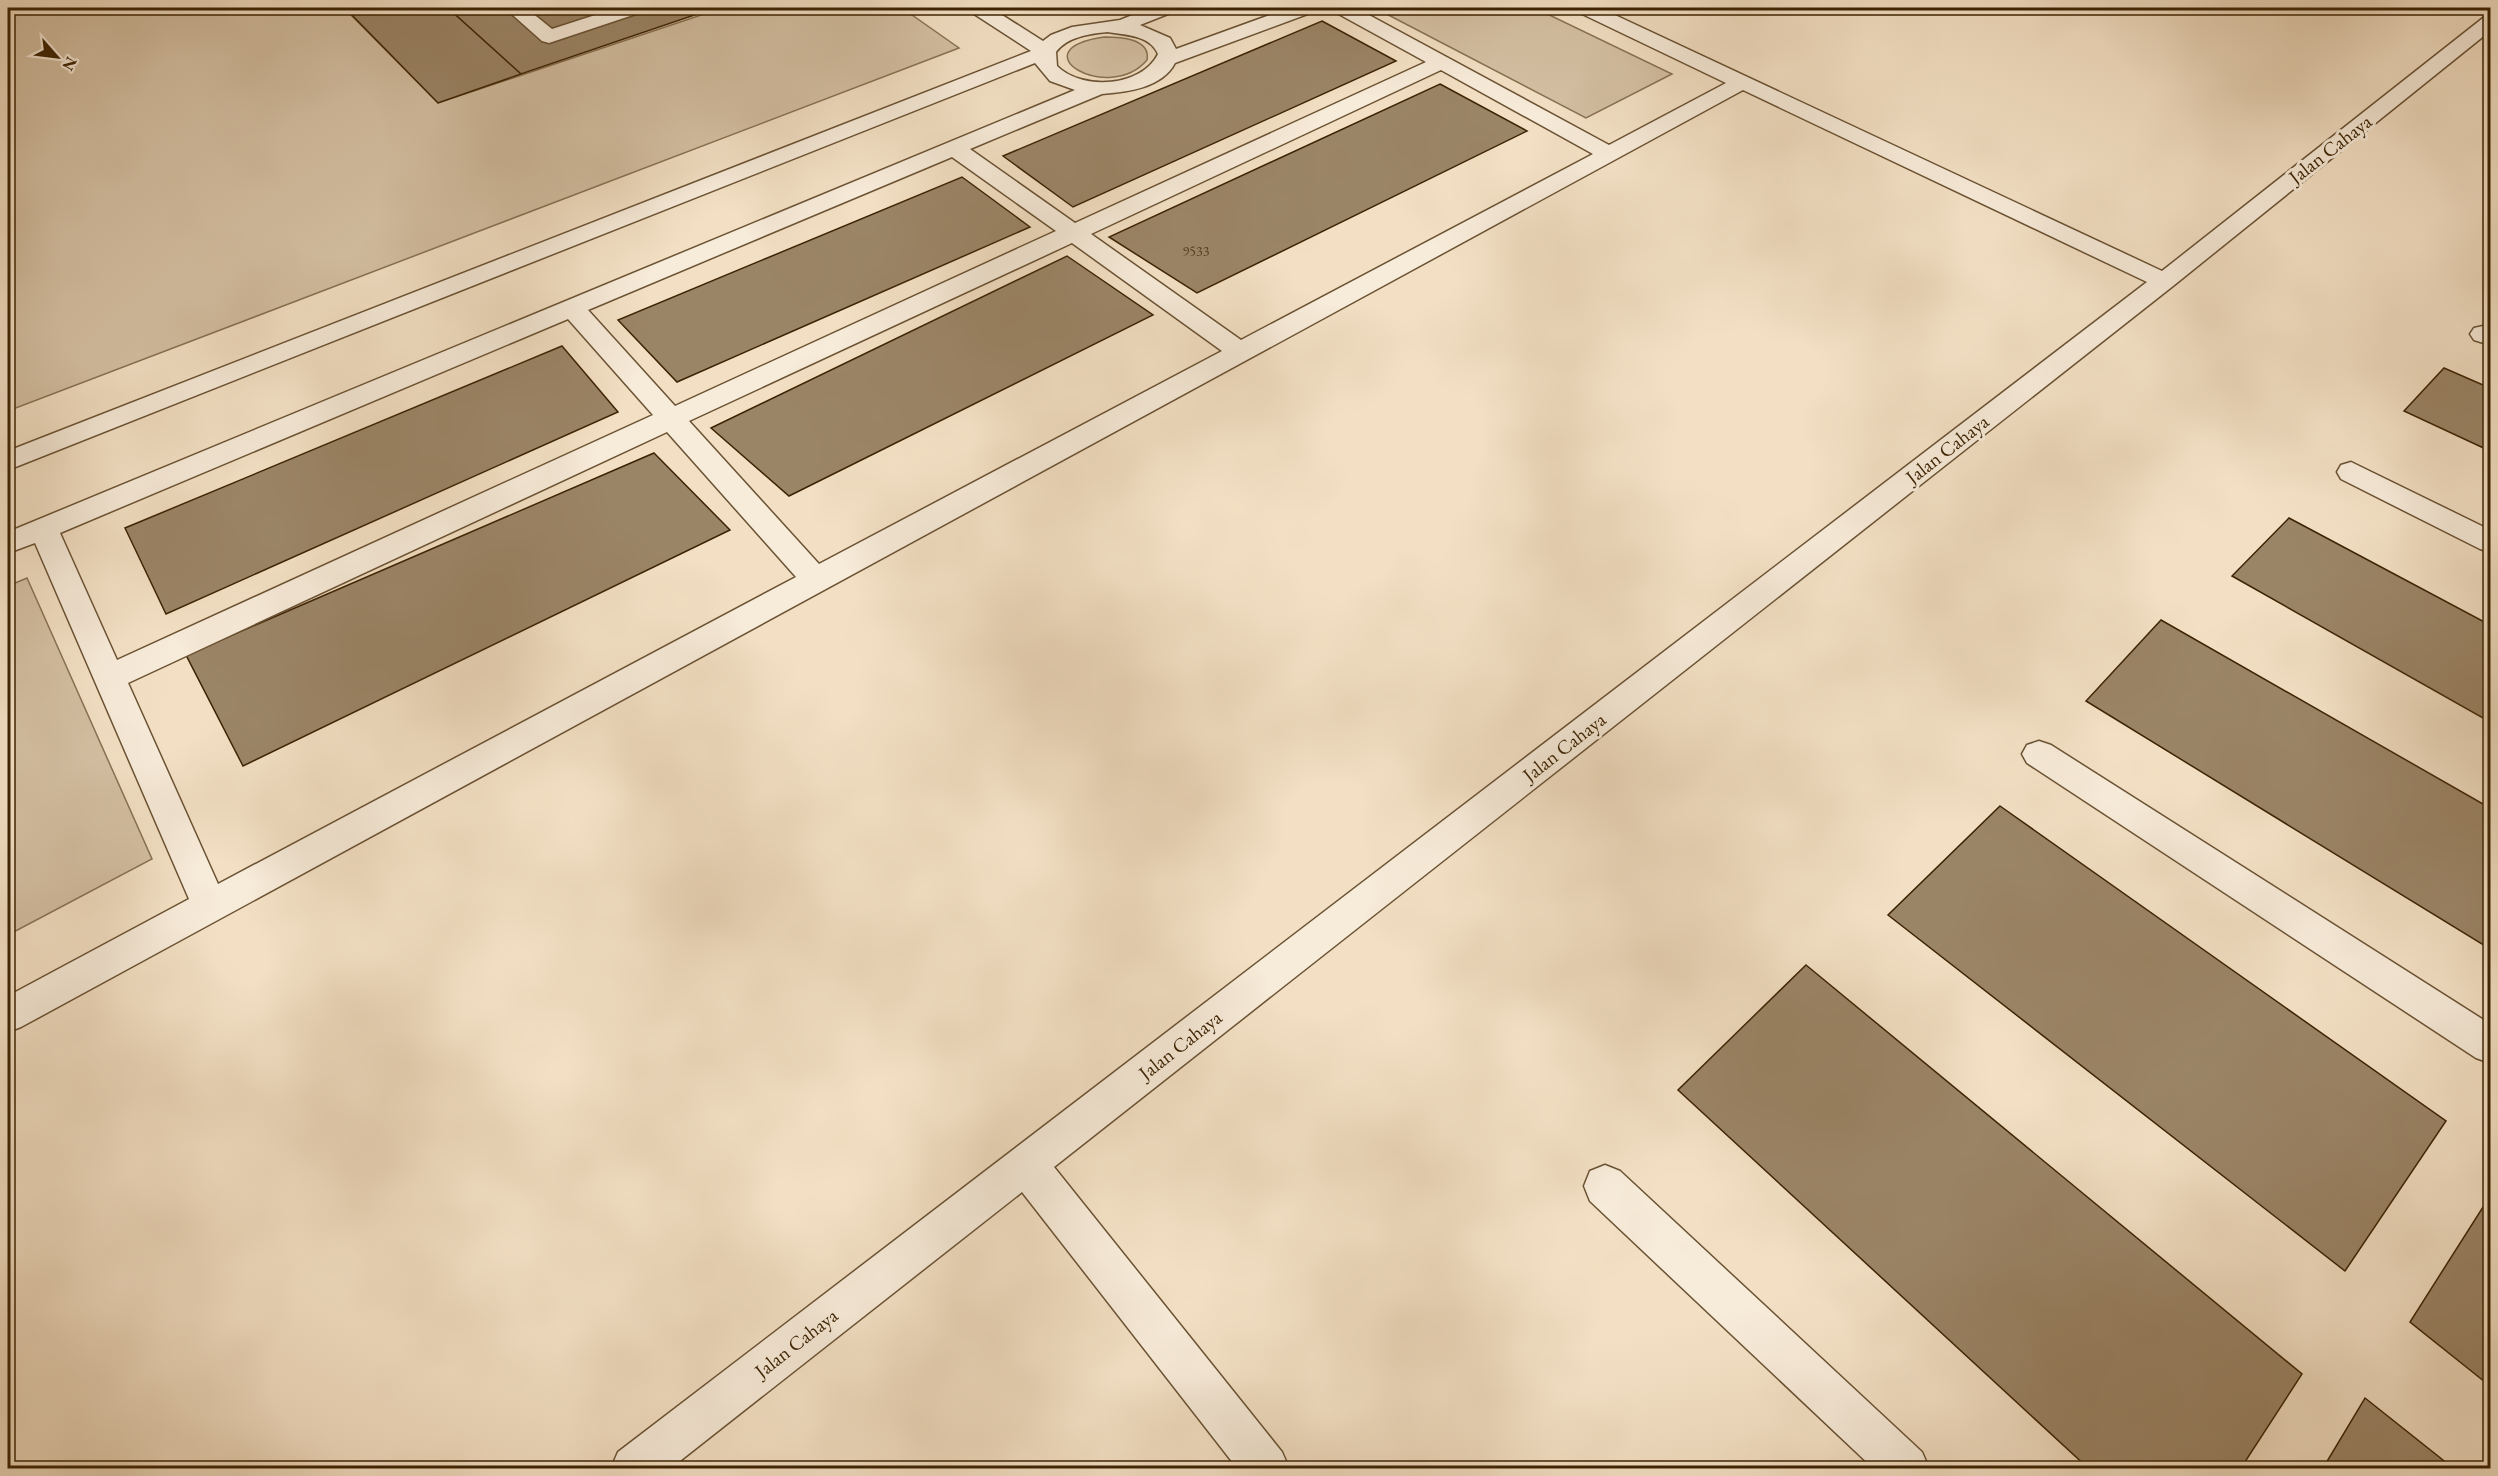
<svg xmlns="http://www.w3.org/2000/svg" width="2498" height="1476" viewBox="0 0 2498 1476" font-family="'EB Garamond',serif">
  <rect width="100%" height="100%" fill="#f3e0c4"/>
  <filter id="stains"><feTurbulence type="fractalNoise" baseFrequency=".00333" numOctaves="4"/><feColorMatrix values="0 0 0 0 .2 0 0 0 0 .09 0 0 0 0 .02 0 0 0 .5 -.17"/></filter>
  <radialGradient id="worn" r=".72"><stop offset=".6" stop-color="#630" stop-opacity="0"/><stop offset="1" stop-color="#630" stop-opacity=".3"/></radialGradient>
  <!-- green -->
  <path fill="#d4c0a3" stroke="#887253" stroke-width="1.5" d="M 8,8 L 344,8 L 438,103 L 722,8 L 902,8 L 959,48 L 8,411 Z
    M 1375,8 L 1535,8 L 1672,74 L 1586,118 Z
    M 1104,37 C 1119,37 1151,38 1147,60 C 1109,105 1016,50 1104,37 Z
    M 27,578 L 152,859 L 8,935 L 8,586 Z"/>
  <!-- building -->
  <path fill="#9b8567" stroke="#3c2303" stroke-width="1.5" d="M 345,8 L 448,8 L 521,74 L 438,103 Z
    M 448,8 L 715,8 L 521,74 Z
    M 1322,21 L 1396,61 L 1073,207 L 1003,156 Z
    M 1440,84 L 1527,131 L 1197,293 L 1109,237 Z
    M 962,177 L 1030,227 L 677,382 L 618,320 Z
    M 1067,256 L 1153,315 L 789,496 L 711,428 Z
    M 562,346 L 618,412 L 166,614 L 125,528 Z
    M 2444,368 L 2490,388 L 2490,451 L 2404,411 Z
    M 654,453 L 730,530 L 243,766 L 186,655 Z
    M 2289,518 L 2490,625 L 2490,722 L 2232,576 Z
    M 2161,620 L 2490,808 L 2490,949 L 2086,701 Z
    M 2000,806 L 2446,1121 L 2345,1271 L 1888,915 Z
    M 1806,965 L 2302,1374 L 2241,1468 L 2088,1468 L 1678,1090 Z
    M 2490,1196 L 2490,1386 L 2410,1322 Z
    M 2365,1398 L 2453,1468 L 2323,1468 Z"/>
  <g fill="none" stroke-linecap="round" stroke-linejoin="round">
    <!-- minor casing -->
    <g stroke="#6a5233" stroke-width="3">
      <path id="minor" d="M 505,8 L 526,8 L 552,29 L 617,8 L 645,8 L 642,12 L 549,43 L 542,41 Z
        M 969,8 L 991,8 L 1043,41 L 1051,35 L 1072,27 L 1120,20 L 1150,8 L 1175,8 L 1173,12 L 1140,25 L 1170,38 L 1176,49 L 1289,8 L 1316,8 L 1313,12 L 1175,63 C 1162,88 1127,92 1102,94 L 970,149 L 1075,223 L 1426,62 L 1335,12 L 1333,8 L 1356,8 L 1609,145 L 1726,83 L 1578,12 L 1575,8 L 1600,8 L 2162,271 L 2483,18 L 2490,16 L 2490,31 L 2173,286 L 1054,1167 L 1282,1452 L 1289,1468 L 1237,1468 L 1022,1192 L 671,1468 L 611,1468 L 618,1452 L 2147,282 L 1743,90 L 21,1027 L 8,1032 L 8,996 L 189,899 L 35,543 L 8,553 L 8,532 L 1075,90 L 1050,81 L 1035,63 L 8,470 L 8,451 L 1031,51 L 971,12 ZM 1107,32 C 1126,35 1150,35 1158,54 C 1142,87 1082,91 1057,66 L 1056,52 C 1067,37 1089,34 1107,32 ZM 1441,70 L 1593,154 L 1241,340 L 1091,234 ZM 952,157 L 1056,231 L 675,406 L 588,310 ZM 1072,243 L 1222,351 L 819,564 L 689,421 ZM 568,319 L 653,415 L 117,660 L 60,533 ZM 667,432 L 796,577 L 218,884 L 128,683 Z
        M 2483,326 L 2490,328 L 2490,345 L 2474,340 L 2470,334 L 2474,328 Z
        M 2351,462 L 2490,530 L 2490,552 L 2480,549 L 2341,479 L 2337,472 L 2341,465 Z
        M 2039,741 L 2051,745 L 2490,1024 L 2490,1063 L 2476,1058 L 2027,763 L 2022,754 L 2027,745 Z
        M 1605,1165 L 1620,1171 L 1922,1452 L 1929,1468 L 1873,1468 L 1590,1201 L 1584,1186 L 1590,1171 Z"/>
    </g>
    <!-- minor -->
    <use href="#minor" fill="#f7ebd9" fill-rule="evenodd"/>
  </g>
  <g text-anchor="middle" stroke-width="6" stroke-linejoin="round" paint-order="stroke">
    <!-- far-number labels -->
    <g font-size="14" fill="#543c1c">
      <text x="1196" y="256">9533</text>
    </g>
    <!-- street labels -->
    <g font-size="20" fill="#3c2303" stroke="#f7ebd9">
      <text transform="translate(2330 149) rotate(-38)" y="7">Jalan Cahaya</text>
      <text transform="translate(1947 449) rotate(-38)" y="7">Jalan Cahaya</text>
      <text transform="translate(1564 747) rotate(-38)" y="7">Jalan Cahaya</text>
      <text transform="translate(1180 1045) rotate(-38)" y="7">Jalan Cahaya</text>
      <text transform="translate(796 1343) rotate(-38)" y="7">Jalan Cahaya</text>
    </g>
  </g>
  <!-- margin -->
  <rect width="2498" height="1476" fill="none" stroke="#f3e0c4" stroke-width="30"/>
  <rect x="9" y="9" width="2480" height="1458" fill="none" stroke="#3c2303" stroke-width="3"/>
  <rect x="15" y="15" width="2468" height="1446" fill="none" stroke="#3c2303" stroke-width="1.5"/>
  <!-- north arrow -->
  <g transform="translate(57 57) rotate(118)" stroke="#f7ebd9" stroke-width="4.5" paint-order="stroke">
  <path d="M0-4.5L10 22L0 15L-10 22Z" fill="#3c2303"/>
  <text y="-9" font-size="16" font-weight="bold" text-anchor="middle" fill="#3c2303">N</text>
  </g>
  <rect width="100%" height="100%" filter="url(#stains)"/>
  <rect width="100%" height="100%" fill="url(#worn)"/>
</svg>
